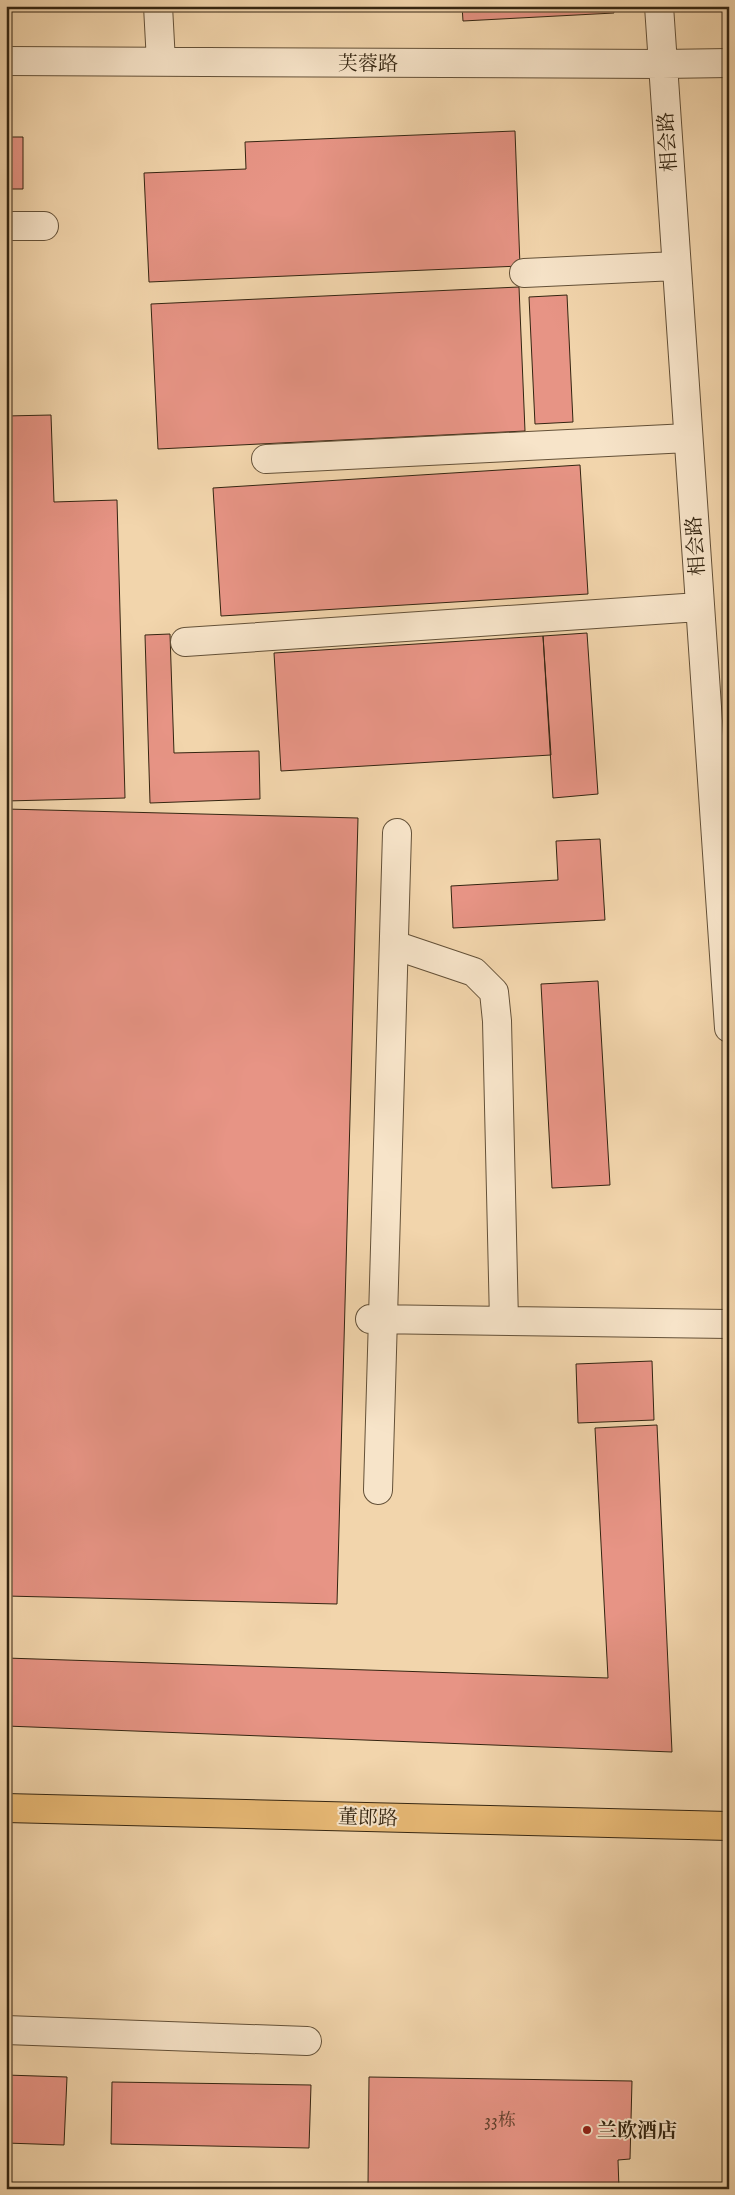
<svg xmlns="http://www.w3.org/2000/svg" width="735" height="2195" viewBox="0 0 735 2195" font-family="'IM FELL English','Noto Serif SC',serif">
  <rect width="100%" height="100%" fill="#f2d5ac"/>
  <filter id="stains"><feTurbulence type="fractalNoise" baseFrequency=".004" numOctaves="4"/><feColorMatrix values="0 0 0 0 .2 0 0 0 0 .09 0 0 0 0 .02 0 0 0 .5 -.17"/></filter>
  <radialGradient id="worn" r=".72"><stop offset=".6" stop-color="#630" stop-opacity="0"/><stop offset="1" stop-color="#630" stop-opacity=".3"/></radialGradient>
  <!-- building -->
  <path fill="#e79485" stroke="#342511" d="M 462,6 L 613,6 L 614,13 L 463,21 Z
    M 515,131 L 520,266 L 149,282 L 144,173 L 246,169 L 245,142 Z
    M 6,137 L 23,137 L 23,189 L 6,189 Z
    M 519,287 L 525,431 L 158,449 L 151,304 Z
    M 567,295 L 573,422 L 535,424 L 529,297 Z
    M 51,415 L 54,502 L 117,500 L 125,798 L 6,801 L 6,416 Z
    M 580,465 L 588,594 L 221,616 L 213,488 Z
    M 587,633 L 598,794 L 553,798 L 543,636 Z
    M 170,634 L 174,753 L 259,751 L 260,799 L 150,803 L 145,635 Z
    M 543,636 L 551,755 L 281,771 L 274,653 Z
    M 6,809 L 358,818 L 337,1604 L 6,1596 Z
    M 600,839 L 605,920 L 453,928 L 451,886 L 558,880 L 556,841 Z
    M 598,981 L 610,1185 L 552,1188 L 541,984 Z
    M 652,1361 L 654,1420 L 578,1423 L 576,1364 Z
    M 657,1425 L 672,1752 L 6,1726 L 6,1658 L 608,1678 L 595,1428 Z
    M 6,2075 L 67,2077 L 64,2145 L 6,2143 Z
    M 369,2077 L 632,2081 L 630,2159 L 618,2160 L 619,2189 L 559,2189 L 559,2185 L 368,2185 Z
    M 112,2082 L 311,2085 L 309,2148 L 111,2144 Z"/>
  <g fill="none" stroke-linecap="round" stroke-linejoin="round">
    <!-- minor casing -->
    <g stroke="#645138" stroke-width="30">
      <path id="minor" d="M 158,6 L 161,62
        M 659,6 L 729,1028
        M 6,61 L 662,64 L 729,63
        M 6,226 L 44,226
        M 524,273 L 676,266
        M 266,459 L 688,438
        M 185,642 L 699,607
        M 394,945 L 474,972 L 494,992 L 497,1021 L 504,1321
        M 370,1319 L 729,1324
        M 378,1490 L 397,833
        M 6,2030 L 307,2041"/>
    </g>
    <!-- major casing -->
    <g stroke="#342511" stroke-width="30">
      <path id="major" d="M 6,1808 L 729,1826"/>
    </g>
    <!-- minor -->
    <use href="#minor" stroke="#f7e4c9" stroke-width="28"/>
    <!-- major -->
    <use href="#major" stroke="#e9ba76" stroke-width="28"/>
  </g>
  <!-- markers -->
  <circle fill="#8f2418" stroke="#f7e4c9" stroke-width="2" cx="587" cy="2130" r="5"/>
  <g text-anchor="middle" stroke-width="4" stroke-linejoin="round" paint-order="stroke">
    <!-- number labels -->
    <g font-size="18" fill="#61412e">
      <text x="500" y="2126">33栋</text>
    </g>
    <!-- street labels -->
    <g font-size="20" fill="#342511" stroke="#f7e4c9">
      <text x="368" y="70">芙蓉路</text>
      <text transform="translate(667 142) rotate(-94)" y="7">相会路</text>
      <text transform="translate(695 546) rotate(-94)" y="7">相会路</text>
      <text transform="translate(368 1817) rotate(2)" y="7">董郎路</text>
    </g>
    <!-- poi labels -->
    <g font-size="20" font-weight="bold" fill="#342511" stroke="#f7e4c9" text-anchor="start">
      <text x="597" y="2137">兰欧酒店</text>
    </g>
  </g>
  <!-- margin -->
  <rect width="735" height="2195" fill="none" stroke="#f2d5ac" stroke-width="25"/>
  <rect x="8" y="8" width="720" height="2180" fill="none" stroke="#342511" stroke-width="2.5"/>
  <rect x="12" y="12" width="710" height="2170" fill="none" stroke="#342511"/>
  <rect width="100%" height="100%" filter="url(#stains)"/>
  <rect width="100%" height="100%" fill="url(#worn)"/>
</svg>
